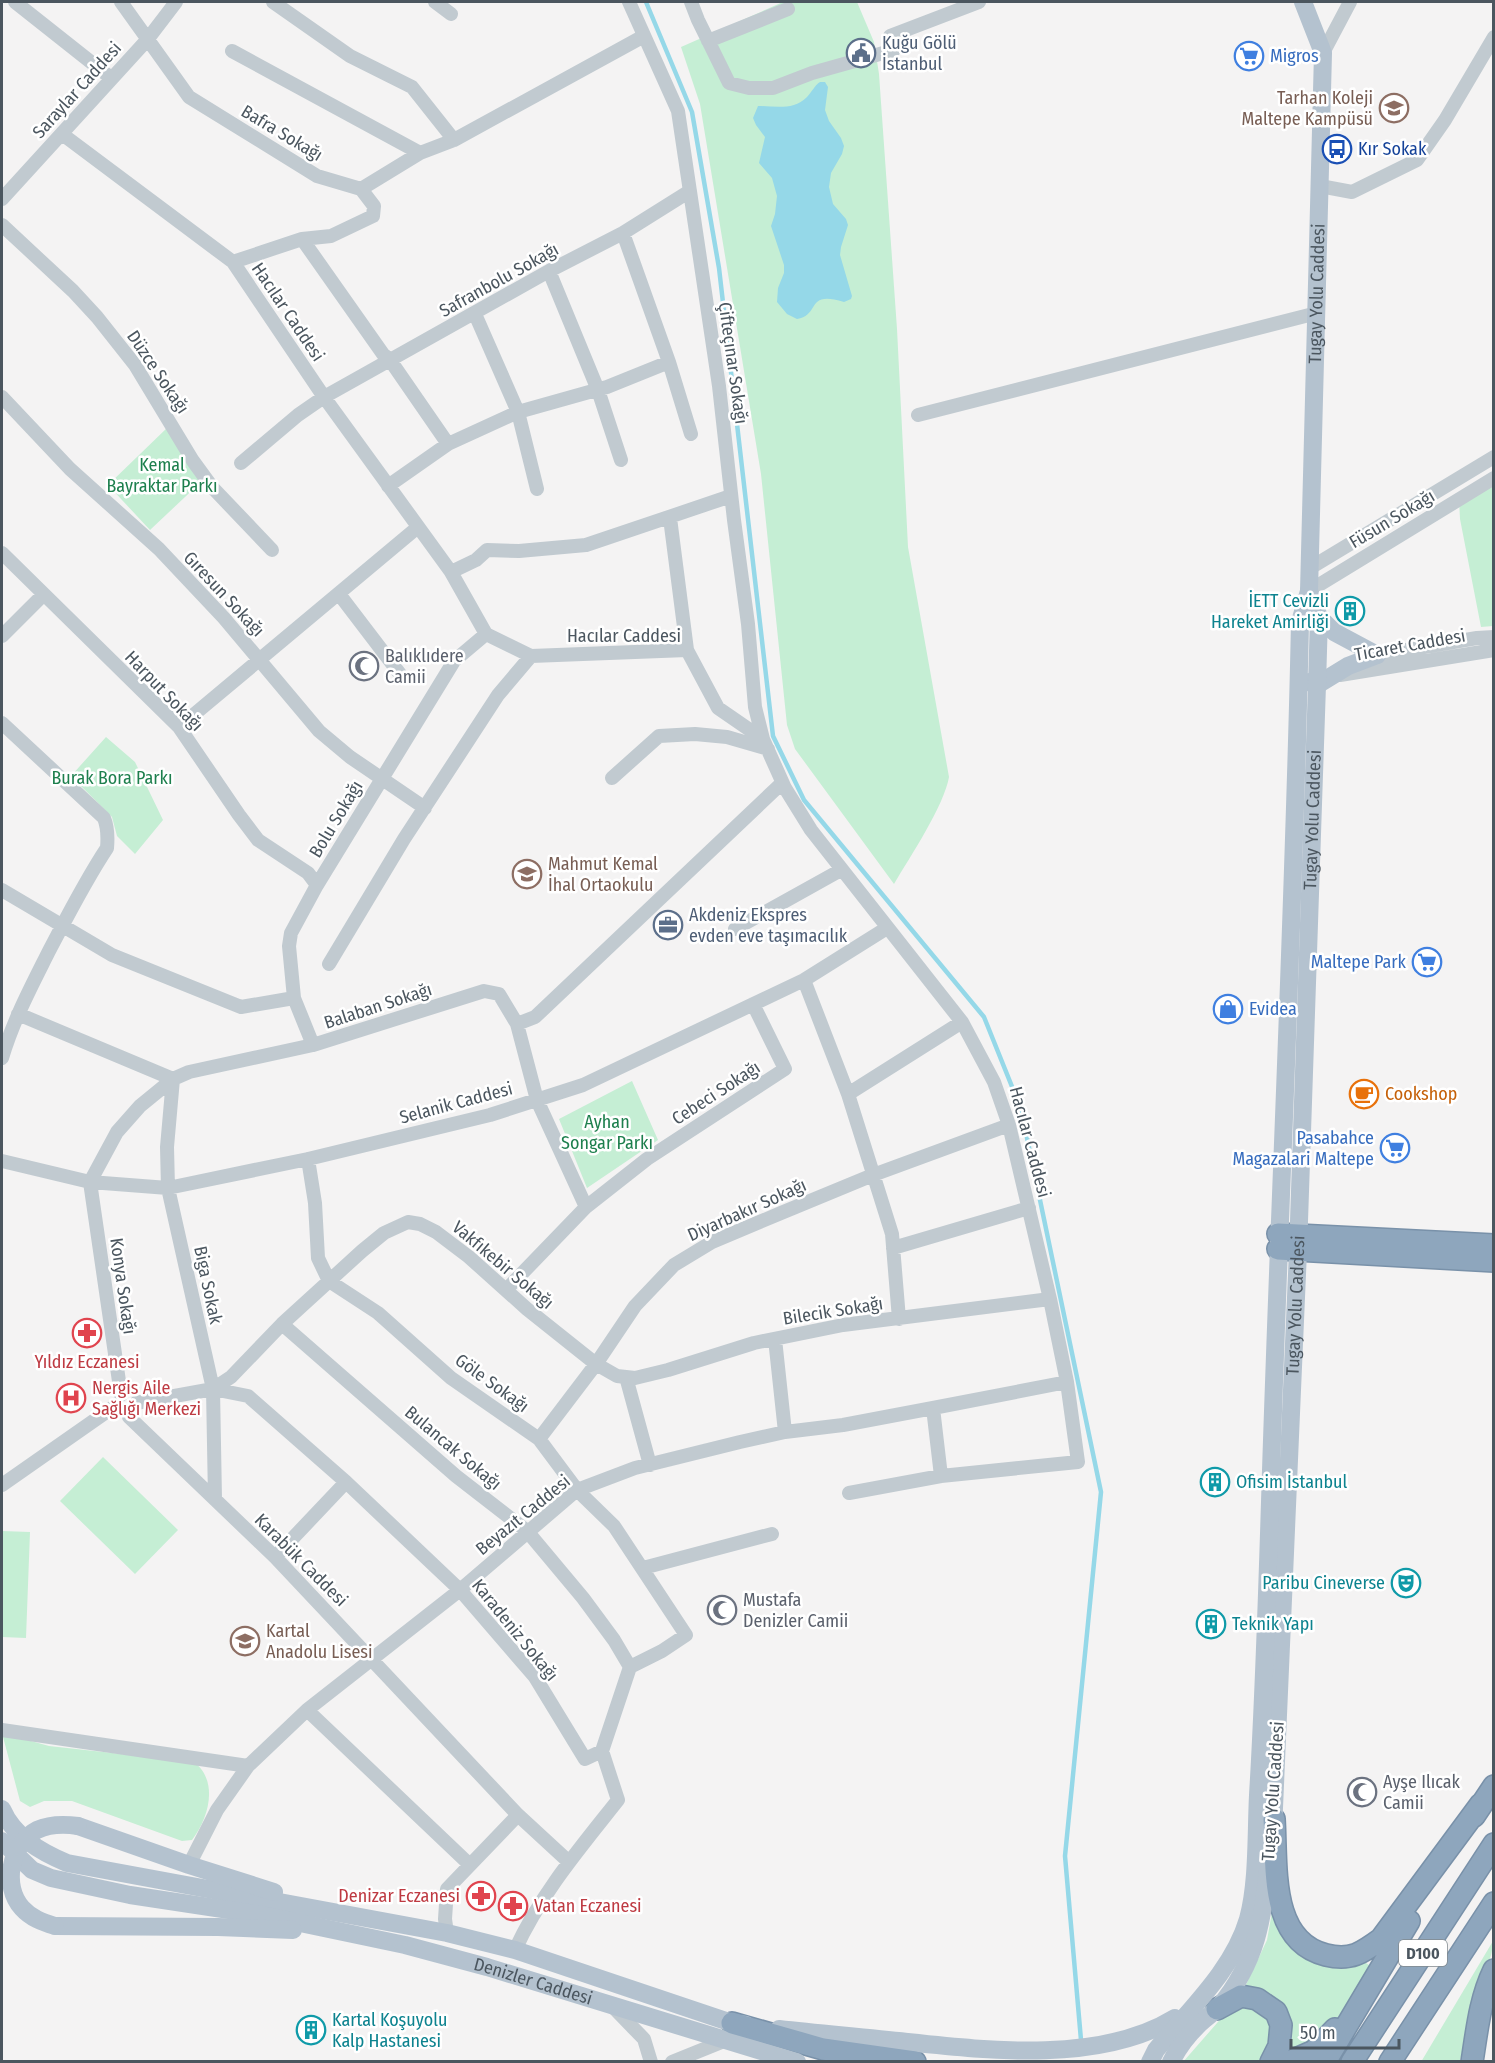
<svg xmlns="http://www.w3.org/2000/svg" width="1495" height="2063" viewBox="0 0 1495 2063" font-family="'Fira Sans Condensed',sans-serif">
  <rect width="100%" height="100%" fill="#f4f3f3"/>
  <!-- green -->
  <path fill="#c5eed4" d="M 783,2 L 857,2 L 874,42 L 879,74 L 897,329 L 908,547 L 949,777 C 944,806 910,857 894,884 L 795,749 L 787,725 L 761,474 L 700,104 L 681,47 Z
    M 168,427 L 202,481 L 150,530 L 108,485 Z
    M 1493,478 L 1493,626 L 1481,627 L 1460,519 L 1459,499 Z
    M 106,737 L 135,762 L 163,820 L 135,854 L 117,836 L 112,817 L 71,776 Z
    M 632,1081 L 658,1140 L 587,1188 L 559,1119 Z
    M 103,1457 L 178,1530 L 135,1574 L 60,1501 Z
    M 2,1531 L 30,1532 L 26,1638 L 2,1637 Z
    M 2,1733 L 49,1746 L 194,1762 C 219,1781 209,1818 192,1840 L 182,1841 L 72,1801 L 44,1801 L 30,1807 L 20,1801 Z
    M 1272,1912 L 1290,1944 L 1363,1961 L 1372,1967 L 1334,2023 L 1308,2046 L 1280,2060 L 1288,2045 L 1245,1987 L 1267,1940 Z
    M 1493,1941 C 1493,1959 1483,1974 1477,1991 C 1470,2014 1465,2038 1460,2061 L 1421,2062 Z
    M 1248,2004 L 1269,2015 L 1274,2039 L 1263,2058 L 1257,2061 L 1183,2062 L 1231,2007 Z"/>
  <!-- water -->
  <path fill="#95d8e8" d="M 820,82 L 825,82 L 828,87 L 825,110 L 829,121 L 841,138 L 844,146 L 842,154 L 831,173 L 829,187 L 833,204 L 846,219 L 848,225 L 841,247 L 840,255 L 852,296 L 851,299 L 844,302 C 805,290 821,315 797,319 L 787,314 L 777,302 L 778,288 L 784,273 L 784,265 L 771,226 L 775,214 L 777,196 L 772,178 L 759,163 L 765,137 L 756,125 L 753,118 L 758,106 C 775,106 793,111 807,97 C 812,92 814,86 820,82 Z"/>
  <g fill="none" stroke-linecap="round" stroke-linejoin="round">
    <!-- stream -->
    <path stroke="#95d8e8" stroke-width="4.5" d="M 646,2 L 692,112 L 719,268 L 773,736 L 804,800 L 984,1017 L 1021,1109 L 1101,1492 L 1065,1856 L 1081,2040"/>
    <!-- highway casing -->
    <g stroke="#7991a9" stroke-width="24">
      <path id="highway" d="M 1278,1234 L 1494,1245
        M 1278,1249 L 1494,1261
        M 1474,1816 L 1494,1786
        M 1274,1819 C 1277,1866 1269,1941 1326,1955 C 1351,1961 1362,1953 1381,1939 L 1481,1804
        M 1217,2009 L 1241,1996 L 1257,1999 L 1276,2012 L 1281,2025 L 1279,2046 L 1271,2062
        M 732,2023 L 823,2049 L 915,2062
        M 1289,2062 L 1314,2051 L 1335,2029
        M 1325,2062 L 1409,1921
        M 1352,2062 L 1494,1844
        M 1390,2062 L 1494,1903
        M 1472,2062 C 1477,2030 1480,1999 1494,1970"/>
    </g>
    <!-- minor -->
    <path stroke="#c1cad0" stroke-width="14" d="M 15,2 L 111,78
      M 121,2 L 189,97 L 317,176 L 361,189 L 374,206 L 373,216 L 331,236 L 302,239 L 233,262
      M 273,2 L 350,56 L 412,87 L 454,140
      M 435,2 L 451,14
      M 629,2 L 678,111 L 719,386 L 734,520 L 748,624 L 755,707 L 763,739 L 785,788 L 811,830 L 962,1022 L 994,1082 L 1009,1125 L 1050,1299 L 1067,1382 L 1078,1462 L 941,1476 L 849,1493
      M 691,2 L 698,20 L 729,83 L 749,88 L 773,88 L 812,73 L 894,50
      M 890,36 L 979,2
      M 708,41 L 788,9
      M 232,51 L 420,153
      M 1323,53 L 1350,2
      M 62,134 L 233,262 L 324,397 L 451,572 L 486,634 L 531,656 L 687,650 L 718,708 L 763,739
      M 1320,186 L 1352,192 L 1417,160 L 1445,120 L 1494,37
      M 361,189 L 420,153 L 454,140 L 644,36
      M 2,199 L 147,40 L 176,2
      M 2,225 L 73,291 L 97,317 L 135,365 L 193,461 L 212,487 L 272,550
      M 623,233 L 669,362 L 691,434
      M 302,239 L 383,354 L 390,360 L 448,444
      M 549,271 L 598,390 L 621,460
      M 475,314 L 518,412 L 537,489
      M 2,397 L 70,469 L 159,549 L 224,618 L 319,731 L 350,757 L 425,808
      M 918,415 L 1317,313
      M 241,463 L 298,415 L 324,397 L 549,271 L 623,233 L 690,191
      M 388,486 L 448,444 L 518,412 L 607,387 L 669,362
      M 670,518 L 687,650
      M 2,553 L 179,727 L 239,815 L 258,840 L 308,873 L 317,885
      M 1310,568 L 1494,457
      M 451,572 L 476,560 L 487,550 L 519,551 L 586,545 L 731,496
      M 1309,591 L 1494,478
      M 339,594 L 400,674
      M 2,636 L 43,595
      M 1377,655 L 1477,638 L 1494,637
      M 1340,675 L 1494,650
      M 2,723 L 104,818 C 108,828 108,837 107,848 C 85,881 67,917 48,953 C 31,987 13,1021 2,1058
      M 179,727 L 418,527
      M 612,778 L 659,736 L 695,734 L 727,737 L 768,749
      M 2,890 L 112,955 L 241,1007 L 294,998
      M 735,929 L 841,870
      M 329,964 L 404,839 L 498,695 L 531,656
      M 804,980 L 848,1094 L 892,1234 L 899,1319
      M 18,1014 L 173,1079 L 167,1147 L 168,1188 L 213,1389 L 215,1499
      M 517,1024 L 535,1017 L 782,783
      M 313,1045 L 294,998 L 289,946 L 291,933 L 317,885 L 454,661 L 486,634
      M 848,1094 L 962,1022
      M 308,1159 L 315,1203 L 318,1258 L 329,1281 L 378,1313 L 451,1378 L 539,1439 L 577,1490 L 614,1526 L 686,1635 L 662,1651 L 630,1667 L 602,1751
      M 2,1161 L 90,1182 L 168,1188 L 308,1159 L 490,1115 L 583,1085 L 804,980 L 887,928
      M 893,1248 L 1029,1208
      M 506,1290 L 586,1207 L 647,1159 L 785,1069 L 753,1004
      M 282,1324 L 456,1476 L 527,1531 L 583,1598 L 614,1640 L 630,1667
      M 775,1339 L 785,1432
      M 626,1377 L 635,1378 L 668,1370 L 754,1343 L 843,1325 L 1050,1299
      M 213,1389 L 248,1396 L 346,1482 L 460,1590 L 535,1677 L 585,1759 L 602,1751 L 618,1800 C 580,1848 540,1895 515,1950
      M 121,1395 L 90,1182 L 117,1132 L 140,1106 L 173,1079 L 189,1072 L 313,1045 L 484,991 L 499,994 L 517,1024 L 537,1100 L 586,1207
      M 136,1403 L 213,1389 L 231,1377 L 282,1324 L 362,1251 L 384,1233 L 408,1222 L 420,1224 L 436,1232 L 469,1257 L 527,1309 L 596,1364 L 617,1376 L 626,1377 L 650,1465
      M 933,1408 L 941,1476
      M 129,1417 L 275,1557 L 518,1815 L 569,1862
      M 539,1439 L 596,1364 L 635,1306 L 674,1265 L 712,1242 L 781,1213 L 873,1175 L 1009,1125
      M 2,1485 L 112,1408
      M 275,1557 L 346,1482
      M 643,1568 L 772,1534
      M 307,1710 L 470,1865
      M 2,1730 L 248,1766
      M 189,1865 L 217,1810 L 248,1766 L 307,1710 L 460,1590 L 577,1490 L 635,1468 L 740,1442 L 785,1432 L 843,1425 L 933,1408 L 1067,1382
      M 447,1933 L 445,1919 L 447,1889 L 518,1815
      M 612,2006 L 644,2039 L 651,2062
      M 672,2062 L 724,2041"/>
    <!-- major -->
    <g stroke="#b4c2cf" stroke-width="18">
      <path d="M 1319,617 L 1334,632 L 1377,655"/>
      <path d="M 1309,682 L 1317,685 L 1348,666 L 1377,655"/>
      <path d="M 2,1809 C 14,1837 41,1852 67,1863 L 447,1933 L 515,1950 L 732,2023 L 746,2025"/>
      <path d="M 78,1826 L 189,1865 L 274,1892"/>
      <path id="s1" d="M 1273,1831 L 1298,1251 L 1317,685 L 1319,617 L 1309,591"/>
      <path id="s2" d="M 2,1841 L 32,1870 L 51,1878 L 130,1895 L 262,1915 L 405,1945 L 487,1967 L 797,2062"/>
      <path d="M 55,1926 L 218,1927 L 293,1930"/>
      <path d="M 779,2029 C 822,2034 864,2037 907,2042 C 991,2051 1102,2063 1175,2018"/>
      <path id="s3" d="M 1150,2062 L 1156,2050 C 1189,2010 1233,1970 1248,1919 C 1258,1883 1256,1833 1258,1795 C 1264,1697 1267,1600 1270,1502 C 1279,1209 1294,916 1300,622 L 1309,591 L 1323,53 L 1303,2"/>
      <path d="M 1171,2062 C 1179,2046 1192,2030 1205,2019 C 1210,2015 1215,2011 1219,2007 C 1257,1962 1263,1918 1269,1862"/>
    </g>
    <!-- highway -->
    <use href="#highway" stroke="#8ea6bd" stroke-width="21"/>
    <!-- major-bridge -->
    <path stroke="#b4c2cf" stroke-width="18" d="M 55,1926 C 42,1922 31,1918 22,1908 C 2,1886 10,1844 37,1830 C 50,1824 64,1824 78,1826"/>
  </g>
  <!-- icons -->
  <defs>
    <g id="civic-ring" transform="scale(1.5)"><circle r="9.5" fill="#fff" stroke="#5c6f8a" stroke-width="1.5"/><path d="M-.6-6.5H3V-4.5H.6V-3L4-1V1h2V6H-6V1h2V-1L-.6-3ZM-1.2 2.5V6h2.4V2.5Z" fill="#5c6f8a"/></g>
    <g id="supermarket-ring" transform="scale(1.5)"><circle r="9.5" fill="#fff" stroke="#3f7fe0" stroke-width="1.5"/><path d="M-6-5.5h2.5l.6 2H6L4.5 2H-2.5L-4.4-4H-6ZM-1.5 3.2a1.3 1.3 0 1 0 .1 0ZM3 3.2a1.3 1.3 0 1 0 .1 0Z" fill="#3f7fe0"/></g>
    <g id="school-ring" transform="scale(1.5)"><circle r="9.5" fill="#fff" stroke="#8d6e63" stroke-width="1.5"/><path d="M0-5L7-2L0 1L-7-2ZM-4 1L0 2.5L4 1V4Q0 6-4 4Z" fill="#8d6e63"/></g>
    <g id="bus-ring" transform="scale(1.5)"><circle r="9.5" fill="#fff" stroke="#1a4fb4" stroke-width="1.5"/><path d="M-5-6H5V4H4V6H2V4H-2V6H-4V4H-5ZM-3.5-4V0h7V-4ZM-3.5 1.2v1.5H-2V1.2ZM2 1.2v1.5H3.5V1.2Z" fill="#1a4fb4"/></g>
    <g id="building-ring" transform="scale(1.5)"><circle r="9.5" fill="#fff" stroke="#0f9aa8" stroke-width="1.5"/><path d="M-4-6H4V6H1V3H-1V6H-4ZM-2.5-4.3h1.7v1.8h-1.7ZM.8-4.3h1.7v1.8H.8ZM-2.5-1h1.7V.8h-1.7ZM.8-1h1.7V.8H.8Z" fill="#0f9aa8"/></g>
    <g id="mosque-ring" transform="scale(1.5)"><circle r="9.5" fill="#fff" stroke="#6b7280" stroke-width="1.5"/><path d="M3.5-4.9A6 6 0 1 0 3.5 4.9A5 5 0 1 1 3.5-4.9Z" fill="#6b7280"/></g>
    <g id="office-ring" transform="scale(1.5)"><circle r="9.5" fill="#fff" stroke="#5c6f8a" stroke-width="1.5"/><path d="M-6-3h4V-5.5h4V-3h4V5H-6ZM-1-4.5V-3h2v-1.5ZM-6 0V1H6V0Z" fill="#5c6f8a"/></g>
    <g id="shop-ring" transform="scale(1.5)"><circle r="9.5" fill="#fff" stroke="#3f7fe0" stroke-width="1.5"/><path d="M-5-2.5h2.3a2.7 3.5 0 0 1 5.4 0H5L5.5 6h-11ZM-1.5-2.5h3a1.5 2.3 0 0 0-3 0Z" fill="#3f7fe0"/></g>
    <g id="cafe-ring" transform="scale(1.5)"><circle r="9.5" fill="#fff" stroke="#e8710a" stroke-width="1.5"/><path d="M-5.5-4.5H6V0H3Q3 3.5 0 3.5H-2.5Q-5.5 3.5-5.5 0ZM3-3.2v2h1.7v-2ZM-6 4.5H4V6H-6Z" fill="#e8710a"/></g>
    <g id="pharmacy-ring" transform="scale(1.5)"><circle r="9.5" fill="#fff" stroke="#e0444e" stroke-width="1.5"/><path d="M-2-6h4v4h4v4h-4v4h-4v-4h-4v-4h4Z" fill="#e0444e"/></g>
    <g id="hospital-ring" transform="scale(1.5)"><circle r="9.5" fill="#fff" stroke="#e0444e" stroke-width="1.5"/><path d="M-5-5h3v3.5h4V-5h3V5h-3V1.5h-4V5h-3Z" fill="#e0444e"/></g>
    <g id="theatre-ring" transform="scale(1.5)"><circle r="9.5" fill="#fff" stroke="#0f9aa8" stroke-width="1.5"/><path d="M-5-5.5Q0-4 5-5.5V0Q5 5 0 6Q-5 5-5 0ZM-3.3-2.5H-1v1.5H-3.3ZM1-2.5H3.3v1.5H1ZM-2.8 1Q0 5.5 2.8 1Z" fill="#0f9aa8"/></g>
  </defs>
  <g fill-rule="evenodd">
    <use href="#civic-ring" x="861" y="53"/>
    <use href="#supermarket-ring" x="1249" y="56"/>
    <use href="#school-ring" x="1394" y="108"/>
    <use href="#bus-ring" x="1337" y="149"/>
    <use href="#building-ring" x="1350" y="611"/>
    <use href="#mosque-ring" x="364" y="666"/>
    <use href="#school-ring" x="527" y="874"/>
    <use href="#office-ring" x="668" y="925"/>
    <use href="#supermarket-ring" x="1427" y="962"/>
    <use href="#shop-ring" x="1228" y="1009"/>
    <use href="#cafe-ring" x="1364" y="1094"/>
    <use href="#supermarket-ring" x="1395" y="1148"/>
    <use href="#pharmacy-ring" x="87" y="1333"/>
    <use href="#hospital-ring" x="71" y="1398"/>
    <use href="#building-ring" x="1215" y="1482"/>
    <use href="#theatre-ring" x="1406" y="1583"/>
    <use href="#mosque-ring" x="722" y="1610"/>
    <use href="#building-ring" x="1211" y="1624"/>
    <use href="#school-ring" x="245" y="1641"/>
    <use href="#mosque-ring" x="1362" y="1792"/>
    <use href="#pharmacy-ring" x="481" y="1896"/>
    <use href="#pharmacy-ring" x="513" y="1906"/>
    <use href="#building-ring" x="311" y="2030"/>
  </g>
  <g text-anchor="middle" stroke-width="5" stroke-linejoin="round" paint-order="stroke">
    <!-- shield labels -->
    <rect fill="#fff" stroke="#81898f" stroke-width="1.5" x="1399" y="1940" width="48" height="26" rx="4.5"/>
    <g font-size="16" font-weight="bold" fill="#4b565f">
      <text x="1423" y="1959">D100</text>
    </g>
    <!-- service labels -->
    <g font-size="18" fill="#4e5e75" stroke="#fff" text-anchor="start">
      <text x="882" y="49">Kuğu Gölü<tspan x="882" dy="21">İstanbul</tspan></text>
      <text x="689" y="921">Akdeniz Ekspres<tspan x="689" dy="21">evden eve taşımacılık</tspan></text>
    </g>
    <!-- shop labels -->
    <g font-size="18" fill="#366cbe" stroke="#fff" text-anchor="start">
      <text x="1270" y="62">Migros</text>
      <text x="1406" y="968" text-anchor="end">Maltepe Park</text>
      <text x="1249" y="1015">Evidea</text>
      <text x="1374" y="1144" text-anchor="end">Pasabahce<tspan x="1374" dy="21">Magazalari Maltepe</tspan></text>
    </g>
    <!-- street labels -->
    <g font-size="18" fill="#4b565f" stroke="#fff">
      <text transform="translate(77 90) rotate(-48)" y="6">Saraylar Caddesi</text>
      <text transform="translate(282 133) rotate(31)" y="6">Bafra Sokağı</text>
      <text transform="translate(499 280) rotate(-29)" y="6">Safranbolu Sokağı</text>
      <text dy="6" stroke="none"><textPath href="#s3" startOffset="1803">Tugay Yolu Caddesi</textPath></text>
      <text transform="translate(288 312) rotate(56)" y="6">Hacılar Caddesi</text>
      <text transform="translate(733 363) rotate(82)" y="6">Çifteçınar Sokağı</text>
      <text transform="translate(158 372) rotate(56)" y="6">Düzce Sokağı</text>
      <text transform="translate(1392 519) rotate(-31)" y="6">Füsun Sokağı</text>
      <text transform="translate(224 594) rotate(47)" y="6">Gıresun Sokağı</text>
      <text x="624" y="642">Hacılar Caddesi</text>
      <text transform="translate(1410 645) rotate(-10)" y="6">Ticaret Caddesi</text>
      <text transform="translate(164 691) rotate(46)" y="6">Harput Sokağı</text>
      <text transform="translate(336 819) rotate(-59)" y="6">Bolu Sokağı</text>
      <text dy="6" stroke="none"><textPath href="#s1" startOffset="1012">Tugay Yolu Caddesi</textPath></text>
      <text transform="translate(378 1006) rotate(-18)" y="6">Balaban Sokağı</text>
      <text transform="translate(716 1093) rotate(-33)" y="6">Cebeci Sokağı</text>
      <text transform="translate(456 1103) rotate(-15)" y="6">Selanik Caddesi</text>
      <text transform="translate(1030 1142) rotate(75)" y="6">Hacılar Caddesi</text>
      <text transform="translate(747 1210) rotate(-24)" y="6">Diyarbakır Sokağı</text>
      <text transform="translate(503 1265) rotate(40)" y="6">Vakfıkebir Sokağı</text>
      <text transform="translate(208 1285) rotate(78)" y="6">Biga Sokak</text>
      <text transform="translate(123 1286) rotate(82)" y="6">Konya Sokağı</text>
      <text dy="6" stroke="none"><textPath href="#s1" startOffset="526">Tugay Yolu Caddesi</textPath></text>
      <text transform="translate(833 1311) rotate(-9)" y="6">Bilecik Sokağı</text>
      <text transform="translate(492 1383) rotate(36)" y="6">Göle Sokağı</text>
      <text transform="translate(453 1448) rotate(40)" y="6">Bulancak Sokağı</text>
      <text transform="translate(523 1515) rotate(-39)" y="6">Beyazıt Caddesi</text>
      <text transform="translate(301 1560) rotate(45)" y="6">Karabük Caddesi</text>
      <text transform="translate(515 1630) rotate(51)" y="6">Karadeniz Sokağı</text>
      <text transform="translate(1273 1791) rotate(-86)" y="6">Tugay Yolu Caddesi</text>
      <text dy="6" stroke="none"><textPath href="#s2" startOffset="556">Denizler Caddesi</textPath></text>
    </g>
    <!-- education labels -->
    <g font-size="18" fill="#785e54" stroke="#fff" text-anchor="start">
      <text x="1373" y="104" text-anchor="end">Tarhan Koleji<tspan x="1373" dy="21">Maltepe Kampüsü</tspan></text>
      <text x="548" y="870">Mahmut Kemal<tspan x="548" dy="21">İhal Ortaokulu</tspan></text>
      <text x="266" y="1637">Kartal<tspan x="266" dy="21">Anadolu Lisesi</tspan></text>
    </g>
    <!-- transit labels -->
    <g font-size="18" fill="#164399" stroke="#fff" text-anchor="start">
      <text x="1358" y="155">Kır Sokak</text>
    </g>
    <!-- park labels -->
    <g font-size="18" fill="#1d7f4d" stroke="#fff">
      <text x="162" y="471">Kemal<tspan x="162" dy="21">Bayraktar Parkı</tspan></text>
      <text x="112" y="784">Burak Bora Parkı</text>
      <text x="607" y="1128">Ayhan<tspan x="607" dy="21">Songar Parkı</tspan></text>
    </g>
    <!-- culture labels -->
    <g font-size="18" fill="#0d838f" stroke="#fff" text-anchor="start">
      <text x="1329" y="607" text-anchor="end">İETT Cevizli<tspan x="1329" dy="21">Hareket Amirliği</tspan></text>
      <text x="1236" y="1488">Ofisim İstanbul</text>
      <text x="1385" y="1589" text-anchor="end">Paribu Cineverse</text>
      <text x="1232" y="1630">Teknik Yapı</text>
      <text x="332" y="2026">Kartal Koşuyolu<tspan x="332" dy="21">Kalp Hastanesi</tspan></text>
    </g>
    <!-- worship labels -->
    <g font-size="18" fill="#5b616d" stroke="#fff" text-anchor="start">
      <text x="385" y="662">Balıklıdere<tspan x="385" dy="21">Camii</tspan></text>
      <text x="743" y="1606">Mustafa<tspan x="743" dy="21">Denizler Camii</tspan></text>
      <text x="1383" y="1788">Ayşe Ilıcak<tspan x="1383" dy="21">Camii</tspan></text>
    </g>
    <!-- food labels -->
    <g font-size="18" fill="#c56008" stroke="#fff" text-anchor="start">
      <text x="1385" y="1100">Cookshop</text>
    </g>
    <!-- health labels -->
    <g font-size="18" fill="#be3a42" stroke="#fff" text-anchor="start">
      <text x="87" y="1368" text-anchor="middle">Yıldız Eczanesi</text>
      <text x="92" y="1394">Nergis Aile<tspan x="92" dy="21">Sağlığı Merkezi</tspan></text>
      <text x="460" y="1902" text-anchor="end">Denizar Eczanesi</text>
      <text x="534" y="1912">Vatan Eczanesi</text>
    </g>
  </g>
  <!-- border -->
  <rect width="1495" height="2063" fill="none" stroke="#4b565f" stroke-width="6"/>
  <!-- scale -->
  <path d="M1291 2039v9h108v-9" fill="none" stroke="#4b565f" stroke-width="3"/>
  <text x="1300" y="2039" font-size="18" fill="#4b565f" stroke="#ffffff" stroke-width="4.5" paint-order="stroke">50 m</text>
</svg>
